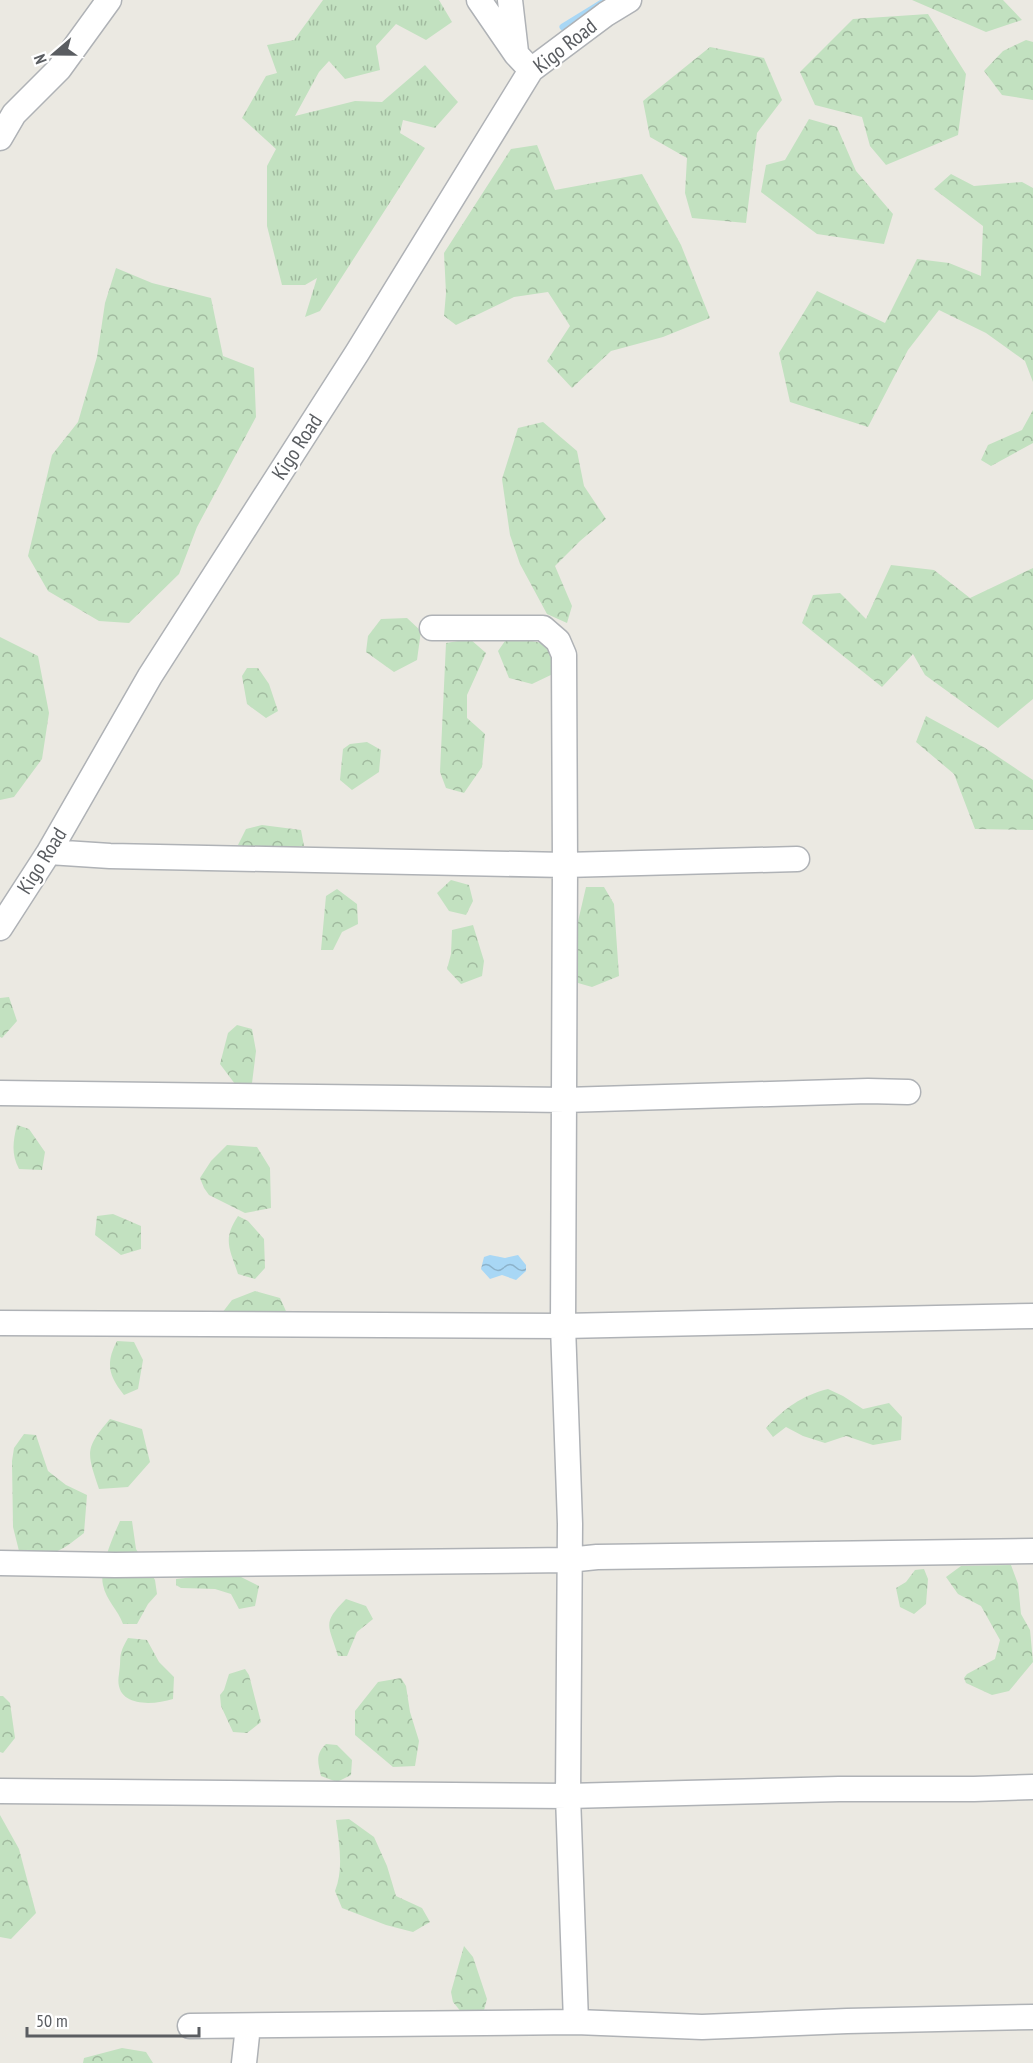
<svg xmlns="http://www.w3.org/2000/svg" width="1033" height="2063" viewBox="0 0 1033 2063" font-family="'PT Sans Narrow',sans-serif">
  <defs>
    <pattern id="grass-tufts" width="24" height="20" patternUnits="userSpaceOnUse" patternTransform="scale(1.5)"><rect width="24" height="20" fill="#c2e1c0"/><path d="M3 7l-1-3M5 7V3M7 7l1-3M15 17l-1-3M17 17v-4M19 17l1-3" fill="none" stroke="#a1ba9f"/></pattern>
    <pattern id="forest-crowns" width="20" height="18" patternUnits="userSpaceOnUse" patternTransform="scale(1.5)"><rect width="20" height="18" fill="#c2e1c0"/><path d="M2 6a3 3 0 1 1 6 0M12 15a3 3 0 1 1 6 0" fill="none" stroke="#a1ba9f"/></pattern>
    <pattern id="water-waves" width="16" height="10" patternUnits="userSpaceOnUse" patternTransform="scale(1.5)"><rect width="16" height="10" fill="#a8d7f5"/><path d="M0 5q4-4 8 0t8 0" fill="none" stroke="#8cb2ca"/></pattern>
  </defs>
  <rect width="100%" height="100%" fill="#ebe9e2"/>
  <!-- grass -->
  <path fill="url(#grass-tufts)" d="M 323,0 L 439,0 L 452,22 L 426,40 L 396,24 L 376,46 L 380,70 L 345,79 L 329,61 L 319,72 L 295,116 L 355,101 L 382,102 L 425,65 L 458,102 L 435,128 L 403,120 L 400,133 L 425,148 L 320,311 L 305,317 L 317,278 L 305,285 L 282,285 L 267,226 L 267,166 L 276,149 L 242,118 L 266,76 L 277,73 L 267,45 L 294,40 Z"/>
  <!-- forest -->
  <path fill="url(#forest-crowns)" d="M 912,0 L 1003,0 L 1022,20 L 986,32 Z
    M 928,14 L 966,74 L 958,135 L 886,165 L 870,146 L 862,117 L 815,105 L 800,72 L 853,19 Z
    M 1026,40 L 1033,42 L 1033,100 L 1002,95 L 984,71 L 1003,51 Z
    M 710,47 L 764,58 L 782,100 L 757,133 L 746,223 L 692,218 L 685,193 L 687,158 L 650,137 L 643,101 Z
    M 809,119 L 837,127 L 856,171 L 893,214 L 884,244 L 817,234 L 761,192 L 766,165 L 785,160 Z
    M 537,145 L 555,190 L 642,174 L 681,245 L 710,318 L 663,337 L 611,351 L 572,388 L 547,361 L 570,326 L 548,292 L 514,297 L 456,325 L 444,316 L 446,293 L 444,253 L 511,149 Z
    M 951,174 L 974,186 L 1022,182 L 1033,188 L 1033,382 L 1025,361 L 986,333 L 939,310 L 908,350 L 868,427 L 790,402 L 779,353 L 817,291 L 885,323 L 917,259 L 949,263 L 981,276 L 983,226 L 934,189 Z
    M 116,268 L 152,283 L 211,298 L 223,356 L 254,368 L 256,417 L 197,527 L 179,574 L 129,623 L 99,621 L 48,591 L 28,556 L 52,455 L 78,422 L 97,357 L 105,303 Z
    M 1033,410 L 1033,443 L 991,466 L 981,460 L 988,445 L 1022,430 Z
    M 543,422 L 577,451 L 584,486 L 606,519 L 580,541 L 555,566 L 572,606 L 567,623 L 547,614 L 520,564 L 510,535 L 502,479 L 518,428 Z
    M 891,565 L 934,570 L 970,598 L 1033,568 L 1033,699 L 998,728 L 925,675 L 913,654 L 882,687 L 802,623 L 813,595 L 840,593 L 866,619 Z
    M 407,618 L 421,631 L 417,660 L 394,672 L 366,652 L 368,636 L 381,619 Z
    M 0,637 L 38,656 L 49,713 L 42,759 L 14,797 L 0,800 Z
    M 517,638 L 547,644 L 555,673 L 532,684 L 509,678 L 498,651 L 505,641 Z
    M 470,639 L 486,653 L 467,695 L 467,718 L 485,734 L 482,767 L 464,793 L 446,788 L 440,772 L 446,643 Z
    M 247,668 L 258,668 L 269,684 L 278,711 L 266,718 L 247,704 L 242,676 Z
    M 926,716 L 985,748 L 1033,780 L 1033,830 L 975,829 L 954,774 L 916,742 Z
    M 367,742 L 381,750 L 379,772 L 352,790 L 340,780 L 343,749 L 350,744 Z
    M 262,825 L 301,830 L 304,846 L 255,851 L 238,845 L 246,829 Z
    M 451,880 L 469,885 L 473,901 L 466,915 L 449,911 L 437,893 Z
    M 586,887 L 604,887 L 614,904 L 619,976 L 592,987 L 571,981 L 576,930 Z
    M 337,889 L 357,904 L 358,924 L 342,932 L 333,950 L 321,950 L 326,896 Z
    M 473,925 L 484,961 L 482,976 L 461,984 L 447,969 L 451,954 L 452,930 Z
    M 9,997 L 17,1021 L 2,1038 L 0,1037 L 0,998 Z
    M 237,1025 L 252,1029 L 256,1051 L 252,1083 L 235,1084 L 220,1064 L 228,1033 Z
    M 17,1125 L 29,1129 L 45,1152 L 42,1170 L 19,1169 C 11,1154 13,1141 17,1125 Z
    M 227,1145 L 257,1147 L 270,1168 L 271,1208 L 245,1213 L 209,1195 L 204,1188 L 200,1178 L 211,1161 Z
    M 113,1214 L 141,1226 L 141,1249 L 121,1255 L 95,1235 L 97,1216 Z
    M 238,1216 L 248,1221 L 264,1239 L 265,1268 L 255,1279 L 238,1274 C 230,1249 222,1240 238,1216 Z
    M 255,1291 L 280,1298 L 290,1320 L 222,1313 L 232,1300 Z
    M 117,1341 L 134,1342 L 143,1360 L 138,1389 L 124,1395 C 109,1376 105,1364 117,1341 Z
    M 828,1389 L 843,1396 L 863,1409 L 889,1403 L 902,1417 L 901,1440 L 873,1445 L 846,1436 L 825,1443 L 803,1436 L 786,1427 L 773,1437 L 766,1428 C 785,1408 801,1396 828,1389 Z
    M 110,1419 L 142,1429 L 150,1462 L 128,1487 L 99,1489 C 87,1453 84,1449 110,1419 Z
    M 24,1434 L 36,1435 L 48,1471 L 66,1485 L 87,1495 L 84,1533 C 56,1555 54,1556 19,1551 L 13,1527 L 12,1461 L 14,1448 Z
    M 120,1521 L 132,1521 L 136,1549 L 155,1580 L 157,1594 L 148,1604 L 137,1624 L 123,1624 C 118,1610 106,1600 103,1585 C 99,1568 113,1537 120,1521 Z
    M 1011,1565 L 1018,1584 L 1021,1614 L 1030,1630 L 1033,1662 L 1009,1691 L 992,1695 L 966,1683 L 964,1678 L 967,1674 L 995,1659 L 1000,1640 L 981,1606 L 958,1594 L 946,1577 L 961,1566 Z
    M 924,1569 L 928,1579 L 926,1604 L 914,1614 L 900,1607 L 896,1588 L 906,1582 L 915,1570 Z
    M 233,1573 L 259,1586 L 255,1606 L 239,1609 L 231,1594 L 215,1589 L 181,1588 L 176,1585 L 176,1579 Z
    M 346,1599 L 366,1606 L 373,1619 L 357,1632 L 347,1656 L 338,1656 C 329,1625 321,1624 346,1599 Z
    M 128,1638 L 147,1640 L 159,1662 L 174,1677 L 173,1699 C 151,1706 113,1707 119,1674 C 122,1656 117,1657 128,1638 Z
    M 245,1669 L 249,1675 L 261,1722 L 247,1733 L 233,1732 L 221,1706 L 220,1695 L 224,1690 L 229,1674 Z
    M 401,1678 L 406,1686 L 410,1712 L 419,1741 L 415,1766 L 393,1767 L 355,1735 L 355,1711 L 378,1682 Z
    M 0,1696 L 3,1696 L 10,1703 L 15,1738 L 3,1753 L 0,1752 Z
    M 326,1744 L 337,1745 L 352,1760 L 351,1775 L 337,1782 L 321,1776 C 318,1763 315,1754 326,1744 Z
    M 0,1815 L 19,1849 L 36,1913 L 11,1939 L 0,1937 Z
    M 349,1819 L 374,1837 L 387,1866 L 396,1896 L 422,1908 L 430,1922 L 413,1932 L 386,1925 L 342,1908 L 335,1891 C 344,1868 339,1844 336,1820 Z
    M 464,1946 L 473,1957 L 487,1999 L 483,2014 L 467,2019 L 453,2002 L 451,1992 Z
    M 122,2048 L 146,2052 L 153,2063 L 83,2063 L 84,2058 Z"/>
  <!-- water -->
  <path fill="url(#water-waves)" d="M 490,1255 L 505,1258 L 518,1255 L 526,1265 L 526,1271 L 516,1280 L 502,1275 L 490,1279 L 481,1269 L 484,1257 Z"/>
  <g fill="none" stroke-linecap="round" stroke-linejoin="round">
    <!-- stream -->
    <path stroke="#a8d7f5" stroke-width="7" d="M 563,27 L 602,3"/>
    <!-- minor casing -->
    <g stroke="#afb2b6" stroke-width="27">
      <path id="minor" d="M 479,0 L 516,54 L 531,70
        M 510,0 L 516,52
        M 0,138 L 14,114 L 59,69 L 109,0
        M 432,628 L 543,628 L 558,641 L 564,655 L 565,865 L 563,1326 L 570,1524 L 568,1796 L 576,2022
        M 49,852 L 110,856 L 565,865 L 797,859
        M 0,928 L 49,852 L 150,676 L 357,353 L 531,70 L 606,14 L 629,0
        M 0,1093 L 565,1100 L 868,1091 L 908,1092
        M 0,1323 L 563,1326 L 1033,1316
        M 0,1563 L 115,1565 L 568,1560 L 597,1557 L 1033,1551
        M 0,1791 L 568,1796 L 839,1789 L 974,1789 L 1033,1787
        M 190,2026 L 576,2022 L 702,2027 L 847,2021 L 1033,2017
        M 244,2063 L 248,2026"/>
    </g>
    <!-- minor -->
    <use href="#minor" stroke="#fff" stroke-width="24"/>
  </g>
  <g text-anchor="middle" stroke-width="4.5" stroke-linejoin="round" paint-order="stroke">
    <!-- street labels -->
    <g font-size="21" fill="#5a5d61" stroke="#fff">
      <text transform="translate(565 46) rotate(-38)" y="7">Kigo Road</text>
      <text transform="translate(297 447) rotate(-57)" y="7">Kigo Road</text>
      <text transform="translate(42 861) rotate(-58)" y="7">Kigo Road</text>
    </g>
  </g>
  <!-- north arrow -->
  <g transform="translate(54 54) rotate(250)" stroke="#ffffff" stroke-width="4.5" paint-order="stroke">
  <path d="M0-4.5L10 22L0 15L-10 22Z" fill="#5a5d61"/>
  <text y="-9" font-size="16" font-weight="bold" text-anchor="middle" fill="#5a5d61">N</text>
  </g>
  <!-- scale -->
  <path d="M27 2027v9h172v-9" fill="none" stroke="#5a5d61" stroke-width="3"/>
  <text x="36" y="2027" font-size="18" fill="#5a5d61" stroke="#ffffff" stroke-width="4.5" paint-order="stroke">50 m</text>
</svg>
